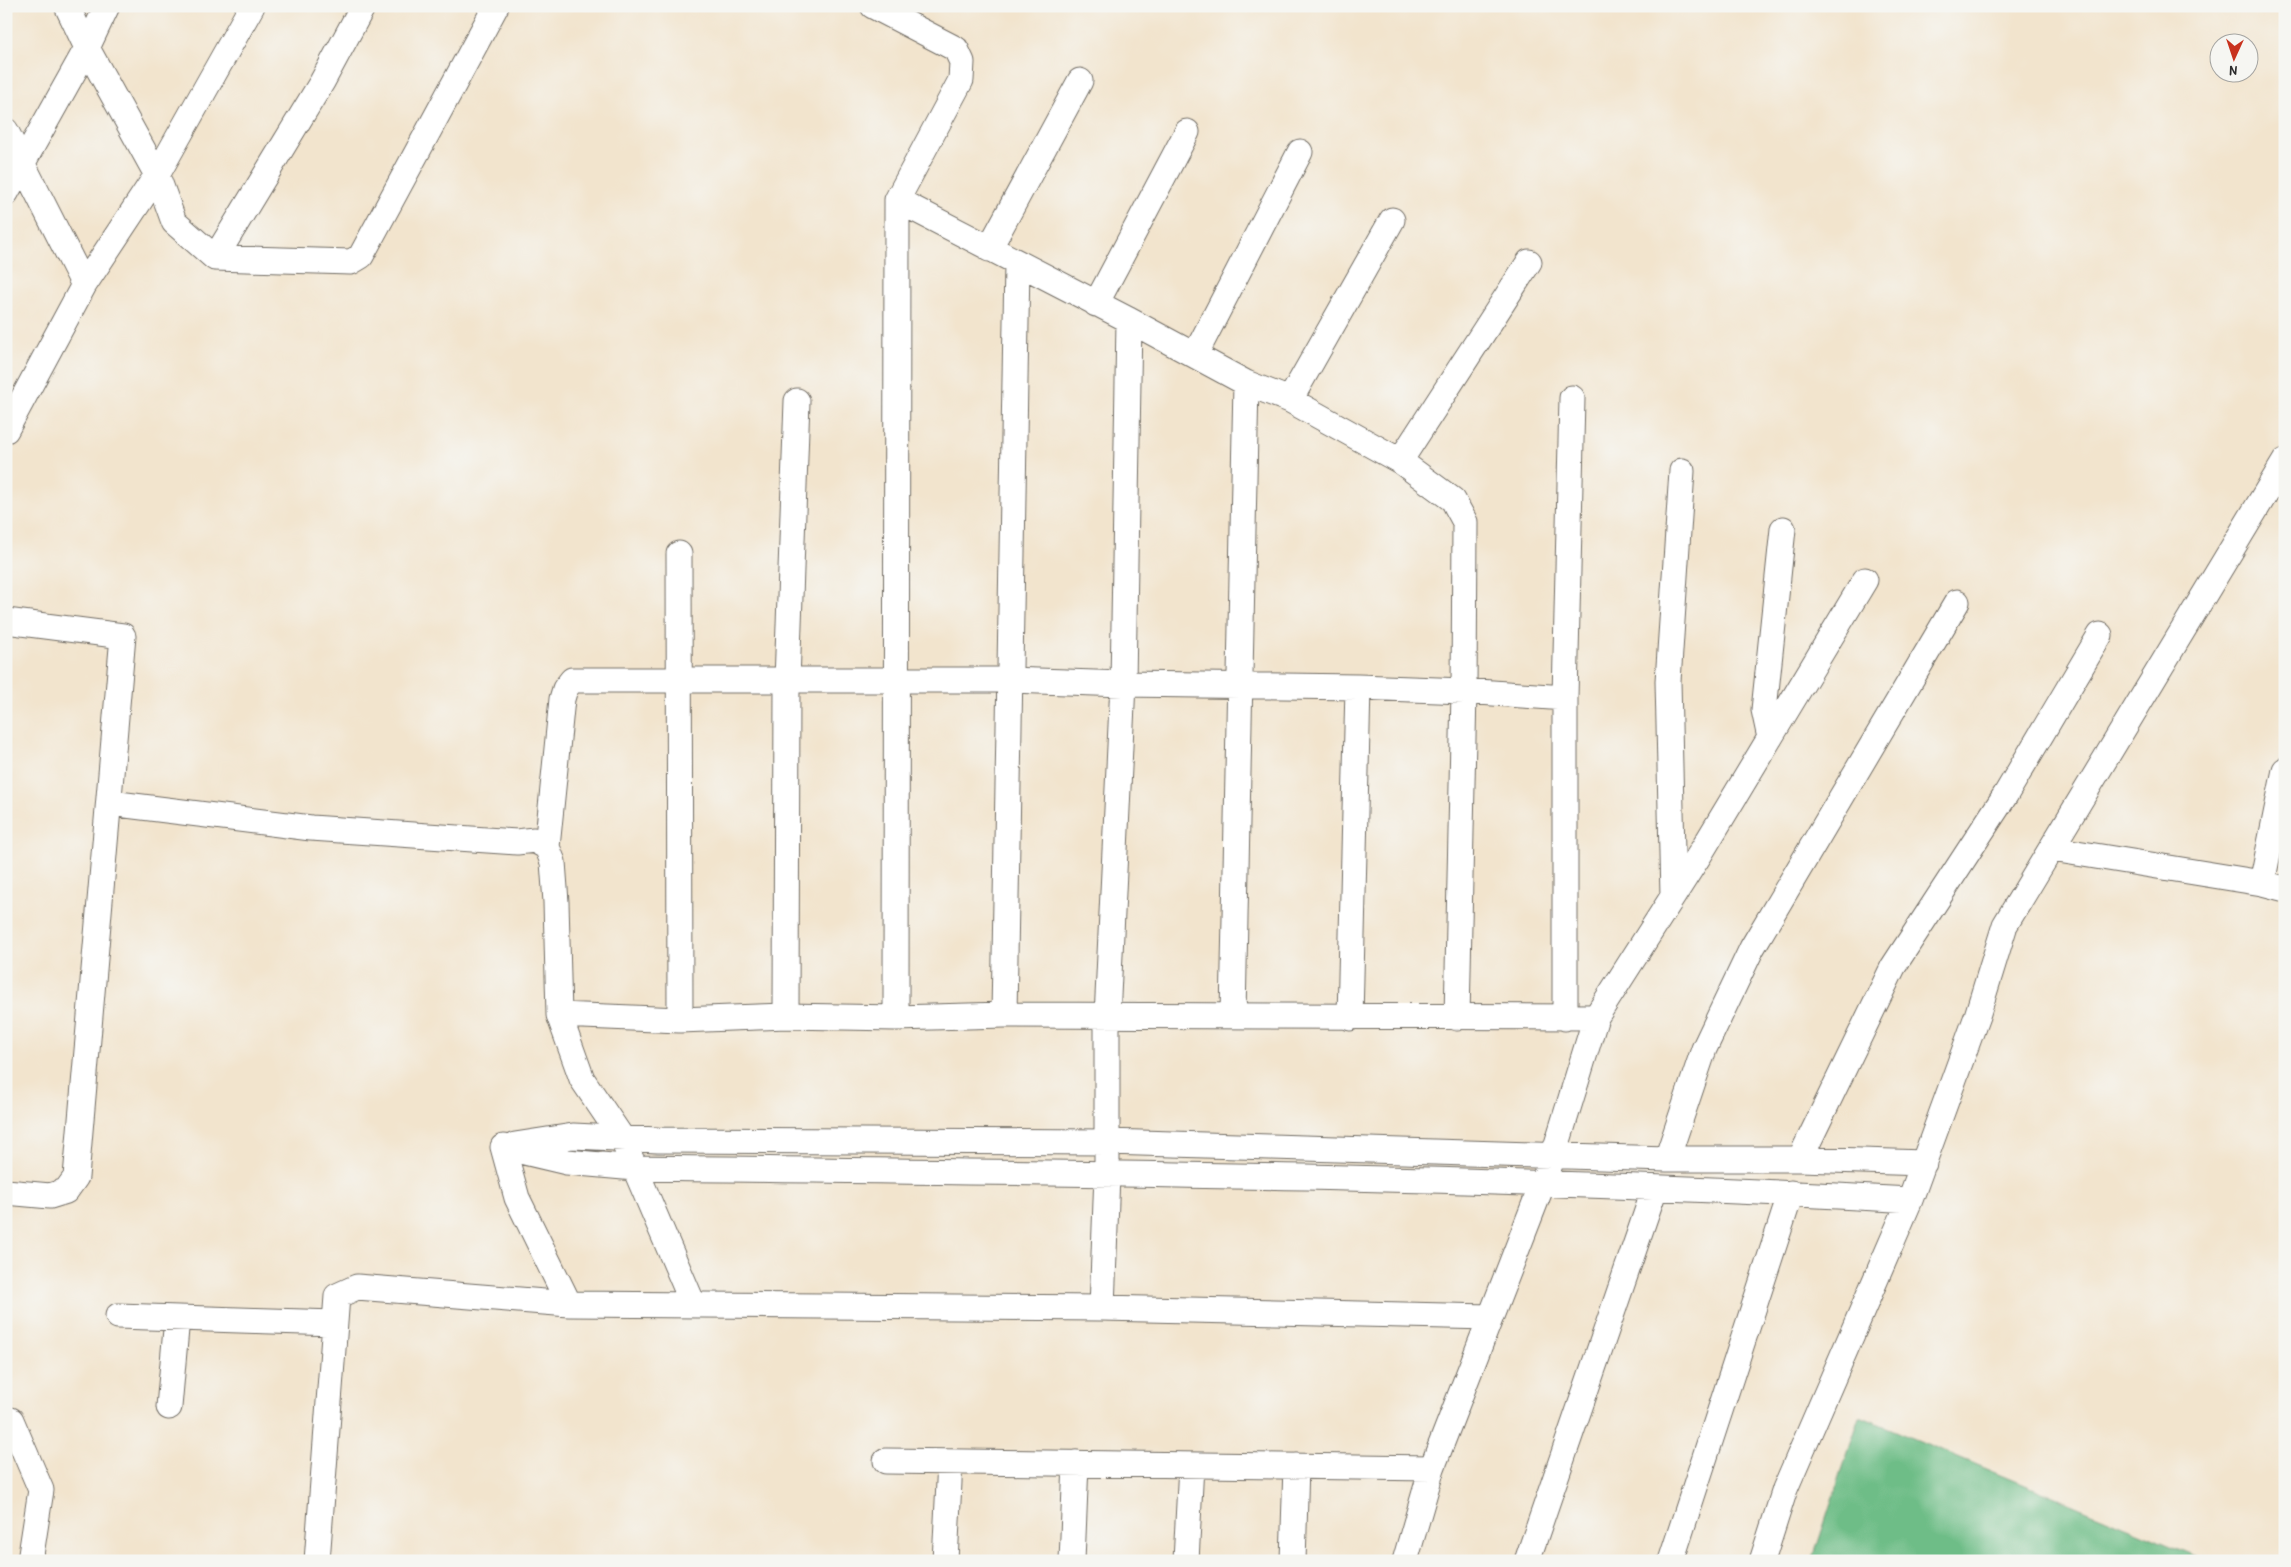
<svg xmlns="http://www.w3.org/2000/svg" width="2291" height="1567" viewBox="0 0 2291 1567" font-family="'Patrick Hand',sans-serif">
  <rect width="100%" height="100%" fill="#f6f6f2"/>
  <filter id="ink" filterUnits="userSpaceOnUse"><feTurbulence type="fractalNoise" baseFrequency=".02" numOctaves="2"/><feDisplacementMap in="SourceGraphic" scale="10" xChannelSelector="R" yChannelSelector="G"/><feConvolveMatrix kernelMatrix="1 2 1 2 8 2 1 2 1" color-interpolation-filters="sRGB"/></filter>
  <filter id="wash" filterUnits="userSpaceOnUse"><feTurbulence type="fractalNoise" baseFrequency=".0096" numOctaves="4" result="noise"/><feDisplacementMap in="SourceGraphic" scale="20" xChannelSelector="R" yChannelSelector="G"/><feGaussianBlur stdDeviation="1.12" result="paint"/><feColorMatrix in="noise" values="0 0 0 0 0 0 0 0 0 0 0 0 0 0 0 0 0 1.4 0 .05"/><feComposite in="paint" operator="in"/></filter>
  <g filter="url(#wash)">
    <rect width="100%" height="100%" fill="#f2e4cd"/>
    <!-- forest -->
    <path fill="#6ebd87" stroke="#4c7459" d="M 1860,1416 L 2207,1561 L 1812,1561 Z"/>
  </g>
  <g filter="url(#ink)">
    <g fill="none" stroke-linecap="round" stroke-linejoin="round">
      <!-- minor casing -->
      <g stroke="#716c64" stroke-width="27">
        <path id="minor" d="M 67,6 L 87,48 L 157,175 L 174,222 L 215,258 L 351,262 L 361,256 L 496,6
          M 873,6 L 956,49 L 962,62 L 961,80 L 897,200 L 896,1018
          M 6,131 L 84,285
          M 6,193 L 87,48 L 107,6
          M 897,200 L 1129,320 L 1246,383 L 1290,400 L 1400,461 L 1453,500 L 1465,522 L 1464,691 L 1457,1018
          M 989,249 L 1080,81
          M 215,258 L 322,82 L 363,6
          M 1096,304 L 1187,132
          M 1195,355 L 1300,152
          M 1290,400 L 1392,220
          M 6,430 L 84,285 L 157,175 L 252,6
          M 1400,461 L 1529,262
          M 679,554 L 680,1020
          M 6,621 L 123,636 L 76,1177 L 66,1191 L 50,1196 L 6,1192
          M 1565,698 L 1572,398
          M 1770,738 L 1764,710 L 1783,529
          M 110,803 L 311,828 L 517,842 L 534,840 L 547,847 L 553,862 L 556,902 L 559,1015 L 582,1079 L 622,1138 L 693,1304
          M 547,847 L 562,699 L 565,689 L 572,680 L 1008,680 L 1123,684 L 1358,687 L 1464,691 L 1565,698 L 1565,1018
          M 2052,849 L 2262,883 L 2285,889
          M 2262,883 L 2285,770
          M 1673,896 L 1668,681 L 1682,471
          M 559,1015 L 680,1020 L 786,1016 L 896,1018 L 1004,1015 L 1596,1017 L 1700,854 L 1865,580
          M 1004,1015 L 1017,264
          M 1233,1015 L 1246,383
          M 786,1016 L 787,681 L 797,401
          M 1350,1018 L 1358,687
          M 515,1145 L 573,1136 L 658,1140 L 1108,1142 L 1667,1159 L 1800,1159 L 1924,1163
          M 1667,1159 L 1704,1049 L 1752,948 L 1957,602
          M 1800,1159 L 1893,967 L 2006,794 L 2100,635
          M 569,1304 L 517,1198 L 503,1147 L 567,1162 L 635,1168 C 1060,1173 1486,1175 1910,1200
          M 1102,1308 L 1107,1174 L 1107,1017 L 1123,684 L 1129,320
          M 118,1316 L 335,1323
          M 169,1407 L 177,1318
          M 11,1420 L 41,1490 L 30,1561
          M 886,1461 L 1432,1468 L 1554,1154 L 1596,1017
          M 317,1561 L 337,1296 L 357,1287 L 569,1304 L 1102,1308 L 1490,1317
          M 945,1561 L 950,1462
          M 1072,1561 L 1076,1463
          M 1186,1561 L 1191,1465
          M 1293,1561 L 1296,1466
          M 1405,1561 L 1432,1468
          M 1527,1561 L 1655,1188
          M 1671,1561 L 1791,1193
          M 1762,1561 L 1785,1489 L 1910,1200 L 1977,1016 L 2005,925 L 2285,461"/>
      </g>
      <!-- minor -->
      <use href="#minor" stroke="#fff" stroke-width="25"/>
    </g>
  </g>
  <!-- margin -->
  <rect width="2291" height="1567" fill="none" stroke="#f6f6f2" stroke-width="25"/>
  <!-- north arrow -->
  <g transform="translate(2234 58) rotate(183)"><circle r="24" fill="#f6f6f2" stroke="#a5a5a2"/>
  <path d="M0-4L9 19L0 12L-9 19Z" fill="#c8321e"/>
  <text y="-8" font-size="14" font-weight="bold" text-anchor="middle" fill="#2b2b2b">N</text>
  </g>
</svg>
